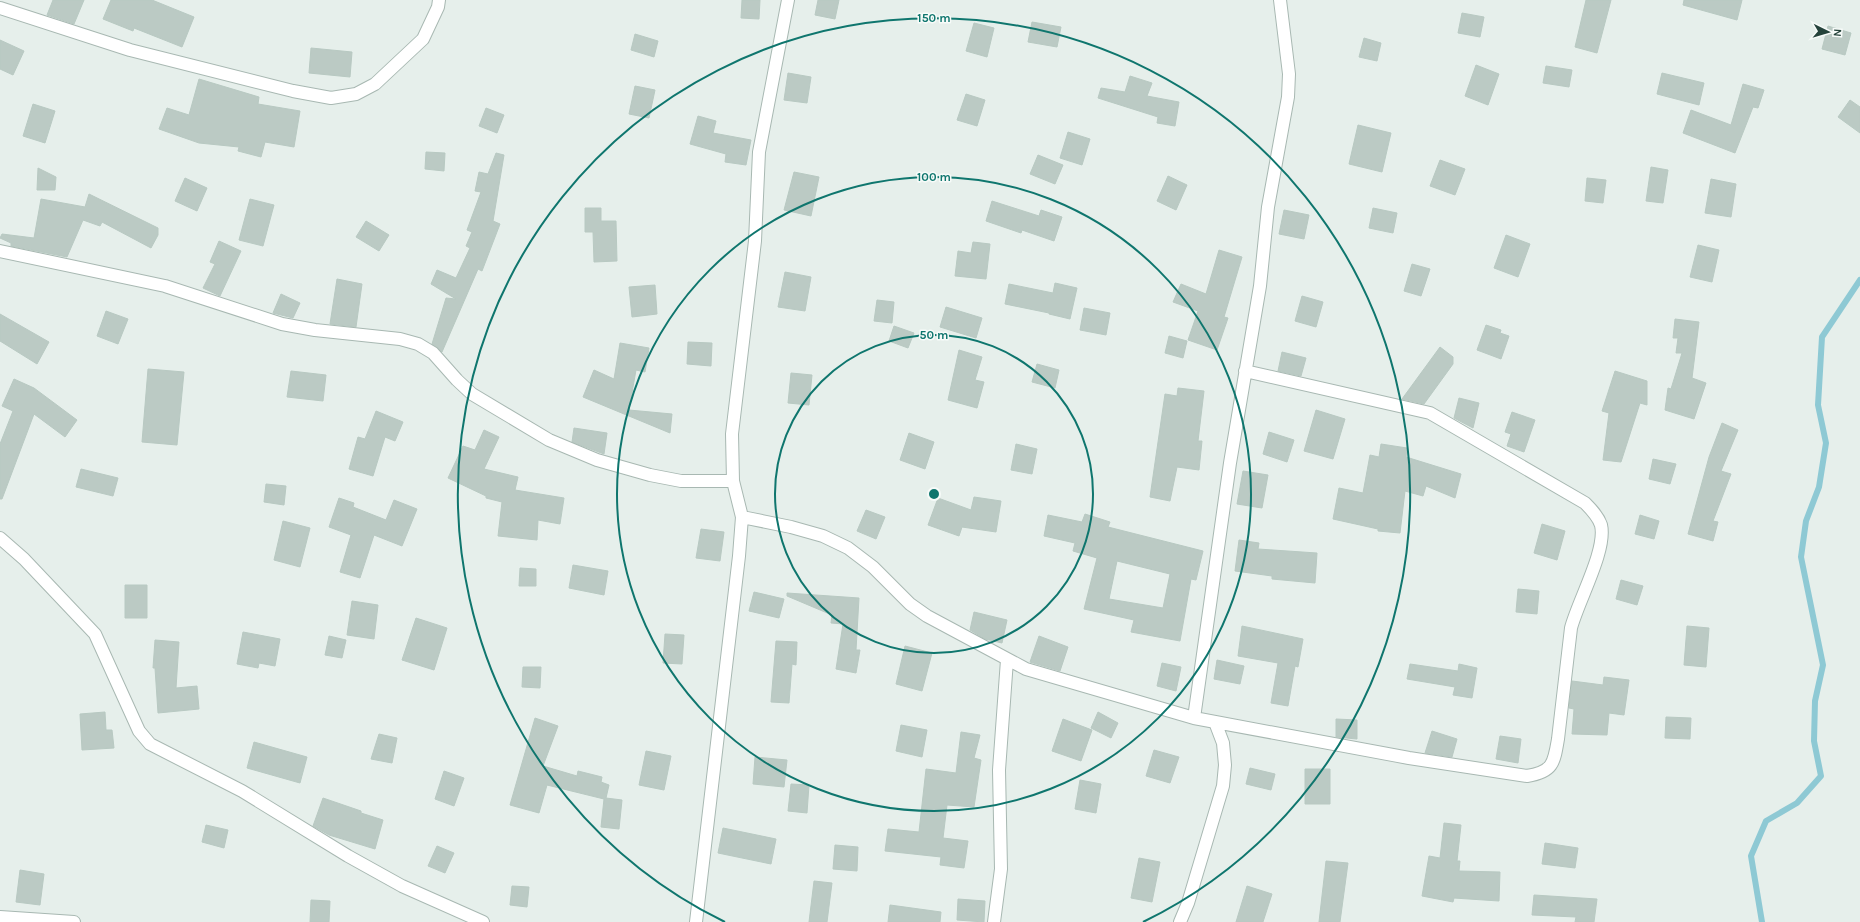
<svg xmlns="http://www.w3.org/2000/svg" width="1860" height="922" viewBox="0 0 1860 922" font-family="Karla,sans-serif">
  <rect width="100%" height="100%" fill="#e6efeb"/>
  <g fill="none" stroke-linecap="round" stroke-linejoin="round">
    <!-- stream -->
    <path stroke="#8ec9d4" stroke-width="6" d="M 1762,922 L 1751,856 L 1766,821 L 1797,803 L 1821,776 L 1814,741 L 1815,701 L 1823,665 L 1801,557 L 1806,521 L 1819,487 L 1826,443 L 1818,405 L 1822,337 L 1860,280"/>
  </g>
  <!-- building -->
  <path fill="#bbcac4" stroke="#b8c9c2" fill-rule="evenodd" d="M 53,0 L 84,0 L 74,24 L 47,15 Z
    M 111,0 L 152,0 L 194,17 L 182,47 L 134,28 L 133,31 L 103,19 Z
    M 742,0 L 760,0 L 759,19 L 741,18 Z
    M 818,0 L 839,0 L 835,19 L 815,15 Z
    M 1586,0 L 1611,0 L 1597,53 L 1575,47 Z
    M 1684,0 L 1742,0 L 1737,20 L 1683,5 Z
    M 1462,13 L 1484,17 L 1480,37 L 1458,33 Z
    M 1032,22 L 1061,27 L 1057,47 L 1028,42 Z
    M 974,23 L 994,28 L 987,57 L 966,51 Z
    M 1828,26 L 1851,33 L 1845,55 L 1822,49 Z
    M 635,34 L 658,41 L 654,57 L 631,50 Z
    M 1364,38 L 1381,43 L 1377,61 L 1359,57 Z
    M 0,40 L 24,51 L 13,75 L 0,69 Z
    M 311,48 L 352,52 L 350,77 L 309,73 Z
    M 1476,65 L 1499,74 L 1488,105 L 1465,96 Z
    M 1546,66 L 1572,70 L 1569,87 L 1543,83 Z
    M 788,73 L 811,77 L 807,103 L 784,100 Z
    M 1662,73 L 1704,83 L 1699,105 L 1657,94 Z
    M 1130,76 L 1152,83 L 1147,96 L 1179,102 L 1175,126 L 1157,123 L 1158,117 L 1098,98 L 1101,88 L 1125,92 Z
    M 199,79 L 259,97 L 258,104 L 300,111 L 294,147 L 265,142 L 261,157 L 238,151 L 239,147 L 199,143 L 159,129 L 167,108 L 189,115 Z
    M 1743,84 L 1764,90 L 1758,108 L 1753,107 L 1735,153 L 1683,133 L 1691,110 L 1731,125 Z
    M 635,86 L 655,90 L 649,118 L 629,114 Z
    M 966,94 L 985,100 L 977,126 L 957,120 Z
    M 1850,100 L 1860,107 L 1860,133 L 1838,117 Z
    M 33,104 L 55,111 L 45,143 L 23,136 Z
    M 486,108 L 504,115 L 497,133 L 479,126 Z
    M 698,116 L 716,121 L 713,133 L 751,140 L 746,165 L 725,162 L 726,154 L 690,144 Z
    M 1358,125 L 1391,133 L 1382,172 L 1349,164 Z
    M 1068,132 L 1090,139 L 1082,165 L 1060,158 Z
    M 426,152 L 445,153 L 444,171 L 425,169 Z
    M 496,153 L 504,155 L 493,221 L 500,224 L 482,271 L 478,269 L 442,352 L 432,344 L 446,298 L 456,299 L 431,284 L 437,270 L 456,278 L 470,248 L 466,246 L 472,232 L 467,230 L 481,192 L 475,191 L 479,172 L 488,174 Z
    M 1038,155 L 1063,165 L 1055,184 L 1030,174 Z
    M 1440,160 L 1465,169 L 1455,195 L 1430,186 Z
    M 1651,167 L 1668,170 L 1663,203 L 1646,201 Z
    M 38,168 L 56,177 L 55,190 L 37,190 Z
    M 794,172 L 819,177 L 811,216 L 784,210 Z
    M 1168,176 L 1187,185 L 1176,210 L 1157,201 Z
    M 185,178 L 207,188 L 197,211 L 175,201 Z
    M 1587,178 L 1606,180 L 1603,203 L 1585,201 Z
    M 1711,179 L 1736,184 L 1731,217 L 1705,213 Z
    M 89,194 L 158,228 L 158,235 L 151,248 L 102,222 L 100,226 L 83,220 L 67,257 L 11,246 L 11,243 L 0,238 L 2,234 L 34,238 L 41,199 L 85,207 Z
    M 250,199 L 274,205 L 263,246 L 239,240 Z
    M 992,201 L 1039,216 L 1041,210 L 1062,217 L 1054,241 L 1022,230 L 1021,233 L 986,221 Z
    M 585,208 L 601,208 L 601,221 L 616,221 L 617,261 L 594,262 L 593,232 L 585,232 Z
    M 1373,208 L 1397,213 L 1393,233 L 1369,228 Z
    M 1284,210 L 1309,215 L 1304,239 L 1279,234 Z
    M 366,221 L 389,235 L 379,251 L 356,237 Z
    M 1506,235 L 1530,244 L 1518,277 L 1494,268 Z
    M 219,241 L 241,251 L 220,296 L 203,288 L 215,264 L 210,262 Z
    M 973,242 L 990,244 L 986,279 L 955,276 L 958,251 L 971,253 Z
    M 1698,245 L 1719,250 L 1712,282 L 1690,277 Z
    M 1219,250 L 1242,257 L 1224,317 L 1228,318 L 1217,350 L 1188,340 L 1198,311 L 1173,302 L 1181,284 L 1206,294 Z
    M 1412,264 L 1430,269 L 1421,296 L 1404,291 Z
    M 785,272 L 811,277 L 805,311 L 778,307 Z
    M 337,279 L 362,284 L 356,327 L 330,324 Z
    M 1055,283 L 1077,288 L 1070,319 L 1049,314 L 1049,313 L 1005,304 L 1009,284 L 1053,293 Z
    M 655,285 L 657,314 L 632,317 L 629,287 Z
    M 281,294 L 300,303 L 293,318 L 273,313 Z
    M 1302,296 L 1323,302 L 1316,327 L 1295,321 Z
    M 877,300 L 894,302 L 892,323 L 874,321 Z
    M 946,307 L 982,318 L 976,338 L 940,327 Z
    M 1084,308 L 1110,313 L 1106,335 L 1080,330 Z
    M 106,311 L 128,319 L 118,344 L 97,336 Z
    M 0,314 L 49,342 L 37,364 L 0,341 Z
    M 1675,319 L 1699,322 L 1692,378 L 1706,383 L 1694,419 L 1665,410 L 1668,388 L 1671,389 L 1682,353 L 1676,353 L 1678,338 L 1673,338 Z
    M 1486,325 L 1501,330 L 1500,333 L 1509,336 L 1501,359 L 1477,350 Z
    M 894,326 L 914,333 L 908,348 L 889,341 Z
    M 1169,336 L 1187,341 L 1183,358 L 1165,353 Z
    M 688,342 L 712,343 L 711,366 L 687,364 Z
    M 620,343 L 649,348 L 645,372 L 636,370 L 629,410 L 672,414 L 670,433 L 583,397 L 594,370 L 614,379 Z
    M 1440,347 L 1453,357 L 1453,364 L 1424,404 L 1402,399 Z
    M 959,350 L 982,357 L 975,380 L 984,382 L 977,408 L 948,400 Z
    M 1282,352 L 1306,358 L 1301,376 L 1278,371 Z
    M 1037,364 L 1059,370 L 1055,388 L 1032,382 Z
    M 148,369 L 184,372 L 177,445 L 142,442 Z
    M 291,371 L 326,375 L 323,401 L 287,397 Z
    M 1615,371 L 1647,381 L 1647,405 L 1640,403 L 1621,462 L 1603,460 L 1609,413 L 1602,411 Z
    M 791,373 L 812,375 L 809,405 L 788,403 Z
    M 14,379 L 34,388 L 77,420 L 65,437 L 34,414 L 2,499 L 0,499 L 0,444 L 13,411 L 2,406 Z
    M 1178,388 L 1204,391 L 1198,441 L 1202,441 L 1199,470 L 1177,467 L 1170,501 L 1150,497 L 1165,394 L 1177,396 Z
    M 1459,398 L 1479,403 L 1473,428 L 1454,418 Z
    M 1316,410 L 1345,419 L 1333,459 L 1304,451 Z
    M 376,411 L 403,422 L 395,441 L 385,437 L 373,476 L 349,469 L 358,437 L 365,439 Z
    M 1512,412 L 1535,420 L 1524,452 L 1507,446 L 1511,434 L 1505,432 Z
    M 1722,423 L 1738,430 L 1721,471 L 1731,474 L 1713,521 L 1718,522 L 1713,541 L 1688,534 L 1709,457 Z
    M 574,428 L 607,433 L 604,454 L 572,442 Z
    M 484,430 L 499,437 L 484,469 L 518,477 L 515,490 L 564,498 L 560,524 L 538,520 L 537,540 L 498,536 L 502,502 L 486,498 L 486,496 L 448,478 L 463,446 L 475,450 Z
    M 1269,432 L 1294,440 L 1287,462 L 1263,454 Z
    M 909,433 L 934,442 L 925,469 L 900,460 Z
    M 1016,444 L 1037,449 L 1032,474 L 1011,470 Z
    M 1381,444 L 1407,448 L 1406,457 L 1461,474 L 1455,498 L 1426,486 L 1423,496 L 1405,491 L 1400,533 L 1378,531 L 1378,529 L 1333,519 L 1339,488 L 1363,493 L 1370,455 L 1379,457 Z
    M 1653,459 L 1676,464 L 1670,484 L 1649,479 Z
    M 81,469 L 118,478 L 113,496 L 76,487 Z
    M 1243,471 L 1268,475 L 1262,508 L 1237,504 Z
    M 266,484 L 286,486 L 284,505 L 264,502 Z
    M 974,497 L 1001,501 L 996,532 L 962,527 L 959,536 L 928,525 L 938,498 L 971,510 Z
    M 339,498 L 354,503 L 353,507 L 386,520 L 394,500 L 417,509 L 402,546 L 374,535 L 360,578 L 340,572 L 351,535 L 329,527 Z
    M 866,510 L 885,517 L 876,539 L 857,531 Z
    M 1085,514 L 1110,522 L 1108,527 L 1203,551 L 1196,580 L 1191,579 L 1180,641 L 1131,632 L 1134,620 L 1084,609 L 1097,558 L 1073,551 L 1075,543 L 1044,536 L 1048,515 L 1082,522 ZM 1117,561 L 1170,574 L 1163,608 L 1109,599 Z
    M 1640,515 L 1659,521 L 1654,539 L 1635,534 Z
    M 283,521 L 310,528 L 300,567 L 274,560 Z
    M 1542,524 L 1565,531 L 1557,560 L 1534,553 Z
    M 701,529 L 724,532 L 720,561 L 696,558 Z
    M 1239,540 L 1259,543 L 1258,549 L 1317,553 L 1315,583 L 1272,579 L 1272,576 L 1235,571 Z
    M 573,565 L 608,571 L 604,595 L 569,588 Z
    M 520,568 L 536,569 L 536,586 L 519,586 Z
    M 1621,580 L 1643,586 L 1637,605 L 1616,599 Z
    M 125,585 L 147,585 L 147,618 L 125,618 Z
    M 1518,589 L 1539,591 L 1537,614 L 1516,612 Z
    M 754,592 L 784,599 L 779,618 L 749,611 Z
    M 787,593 L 859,598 L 856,650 L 860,650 L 856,673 L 836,669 L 843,624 L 831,623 L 832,615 L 787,596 Z
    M 352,601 L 378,605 L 374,639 L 347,635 Z
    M 974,612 L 1007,620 L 1002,643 L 985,639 L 970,630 Z
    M 416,618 L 447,628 L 434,670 L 402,660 Z
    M 1242,626 L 1303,639 L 1298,667 L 1295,666 L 1288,706 L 1271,703 L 1278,663 L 1238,656 Z
    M 1687,626 L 1709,628 L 1706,667 L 1684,665 Z
    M 243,632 L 280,639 L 275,666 L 259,663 L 258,668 L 237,664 Z
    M 665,634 L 684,635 L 682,664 L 663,663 Z
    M 329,636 L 346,640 L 342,658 L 325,655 Z
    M 1039,636 L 1068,647 L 1060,671 L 1030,662 Z
    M 155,640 L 179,642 L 176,688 L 197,686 L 199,709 L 158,713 L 155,668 L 153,668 Z
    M 776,641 L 797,642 L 796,665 L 792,664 L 789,703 L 771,702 Z
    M 905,646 L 932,653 L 922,691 L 896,684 Z
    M 1217,660 L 1244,666 L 1240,684 L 1214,679 Z
    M 1162,663 L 1181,667 L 1176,691 L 1157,686 Z
    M 1410,664 L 1458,671 L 1459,664 L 1477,668 L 1472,698 L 1453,695 L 1455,687 L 1407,679 Z
    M 523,667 L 541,667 L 540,688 L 522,687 Z
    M 1604,677 L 1629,680 L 1624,715 L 1609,713 L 1607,735 L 1572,734 L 1574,709 L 1569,708 L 1572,681 L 1603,685 Z
    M 105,712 L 106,730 L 112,730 L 114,748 L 82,750 L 80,714 Z
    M 1098,712 L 1118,723 L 1111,738 L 1091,728 Z
    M 1666,717 L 1691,718 L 1690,739 L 1665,738 Z
    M 535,718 L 558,726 L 543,766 L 577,776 L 578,771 L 602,777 L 601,782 L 609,785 L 606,798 L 622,800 L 619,829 L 601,827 L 604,799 L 547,785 L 539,813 L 510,805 Z
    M 1063,719 L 1092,730 L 1081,761 L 1052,751 Z
    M 1336,719 L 1357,720 L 1357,739 L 1336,737 Z
    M 901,725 L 927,730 L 922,757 L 896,751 Z
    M 1432,731 L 1457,739 L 1452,757 L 1425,753 Z
    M 961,732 L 980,735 L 974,758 L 981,760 L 974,807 L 947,805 L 943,838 L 968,841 L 964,868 L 940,865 L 941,857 L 885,851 L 888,829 L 919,832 L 926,769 L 956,773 Z
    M 379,734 L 397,738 L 392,763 L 371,759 Z
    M 1500,736 L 1521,739 L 1518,763 L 1496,759 Z
    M 254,742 L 307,757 L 300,783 L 247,768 Z
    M 1154,750 L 1179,757 L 1170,783 L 1146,776 Z
    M 646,751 L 671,756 L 664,790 L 639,785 Z
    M 755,757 L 787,760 L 784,787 L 753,784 Z
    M 1250,768 L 1275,774 L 1271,790 L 1246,784 Z
    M 1305,769 L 1330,769 L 1330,804 L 1305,804 Z
    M 444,771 L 464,778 L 454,806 L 435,799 Z
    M 1080,780 L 1101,784 L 1096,813 L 1075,809 Z
    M 791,784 L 809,785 L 807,813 L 788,811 Z
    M 323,798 L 361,811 L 361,813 L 383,820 L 375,849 L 329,835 L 313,826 Z
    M 1444,823 L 1461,825 L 1457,861 L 1460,861 L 1459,871 L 1500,872 L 1499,901 L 1454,898 L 1453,902 L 1422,896 L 1429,856 L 1440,858 Z
    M 206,825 L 228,830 L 224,848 L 202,842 Z
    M 723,828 L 776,839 L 771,864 L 718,853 Z
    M 1545,843 L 1578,848 L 1575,868 L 1542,864 Z
    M 835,845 L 858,847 L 857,871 L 833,869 Z
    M 437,846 L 454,853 L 445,873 L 428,866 Z
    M 1139,858 L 1160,862 L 1152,902 L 1131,898 Z
    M 1326,861 L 1348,863 L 1340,922 L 1319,922 Z
    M 20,870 L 44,874 L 40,905 L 16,902 Z
    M 814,881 L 832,883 L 827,922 L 809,922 Z
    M 512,886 L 529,887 L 527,907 L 510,905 Z
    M 1247,886 L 1272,894 L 1263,922 L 1236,922 Z
    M 1534,895 L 1597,899 L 1594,922 L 1575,922 L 1576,917 L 1532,915 Z
    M 958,899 L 985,901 L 984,922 L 957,920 Z
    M 311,900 L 330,901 L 329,922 L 310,922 Z
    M 890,905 L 941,912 L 940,922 L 888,922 Z"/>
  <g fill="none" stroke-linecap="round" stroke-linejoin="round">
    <!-- minor casing -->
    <g stroke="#a8b8b2" stroke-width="14">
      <path id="minor" d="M 0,8 L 130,50 L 293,91 L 331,98 L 356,94 L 375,84 L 423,39 L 438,7 L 439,0
        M 0,251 L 165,286 L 282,324 L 315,330 L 400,339 L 418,344 L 433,353 L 457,380 L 472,394 L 549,440 L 597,460 L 650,475 L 681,481 L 733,481
        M 742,517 L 791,527 L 823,536 L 848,548 L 873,567 L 910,604 L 927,616 L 1026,669 L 1194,718 L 1409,758 L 1527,776 C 1553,772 1554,763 1558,739 L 1571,628 C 1578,601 1607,550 1601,525 C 1598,516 1591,509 1585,503 L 1430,413 L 1245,371
        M 0,538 L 24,559 L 95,634 L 139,731 L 150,744 L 242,791 L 348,856 L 402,886 L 483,922
        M 1194,718 L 1230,463 L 1260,286 L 1268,207 L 1288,97 L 1289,74 L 1280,0
        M 0,917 L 74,922
        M 696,922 L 739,556 L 742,517 L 733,481 L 732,434 L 755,241 L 759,152 L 788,0
        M 994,922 L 1001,869 L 999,770 L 1007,660
        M 1180,922 L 1188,903 L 1223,786 L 1225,765 L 1223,743 L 1215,722"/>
    </g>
    <!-- minor -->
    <use href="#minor" stroke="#fff" stroke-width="12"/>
  </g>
  <!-- distance rings -->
  <g fill="none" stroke="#0f766e" stroke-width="2">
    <circle cx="934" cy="494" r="159"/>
    <circle cx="934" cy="494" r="317"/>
    <path d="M725 922A476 476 0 1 1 1143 922"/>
  </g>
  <circle cx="934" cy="494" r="6" fill="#0f766e" stroke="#f7fbf9" stroke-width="2"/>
  <g font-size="12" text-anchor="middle" font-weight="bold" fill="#0f766e" stroke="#f7fbf9" stroke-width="3" stroke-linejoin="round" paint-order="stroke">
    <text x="934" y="22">150 m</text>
    <text x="934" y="181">100 m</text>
    <text x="934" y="339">50 m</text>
  </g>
  <!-- north arrow -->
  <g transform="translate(1828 32) rotate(95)" stroke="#f7fbf9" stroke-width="3" paint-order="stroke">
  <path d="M0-3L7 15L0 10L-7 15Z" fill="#24423a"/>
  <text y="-6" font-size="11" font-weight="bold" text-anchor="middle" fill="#24423a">N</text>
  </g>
</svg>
